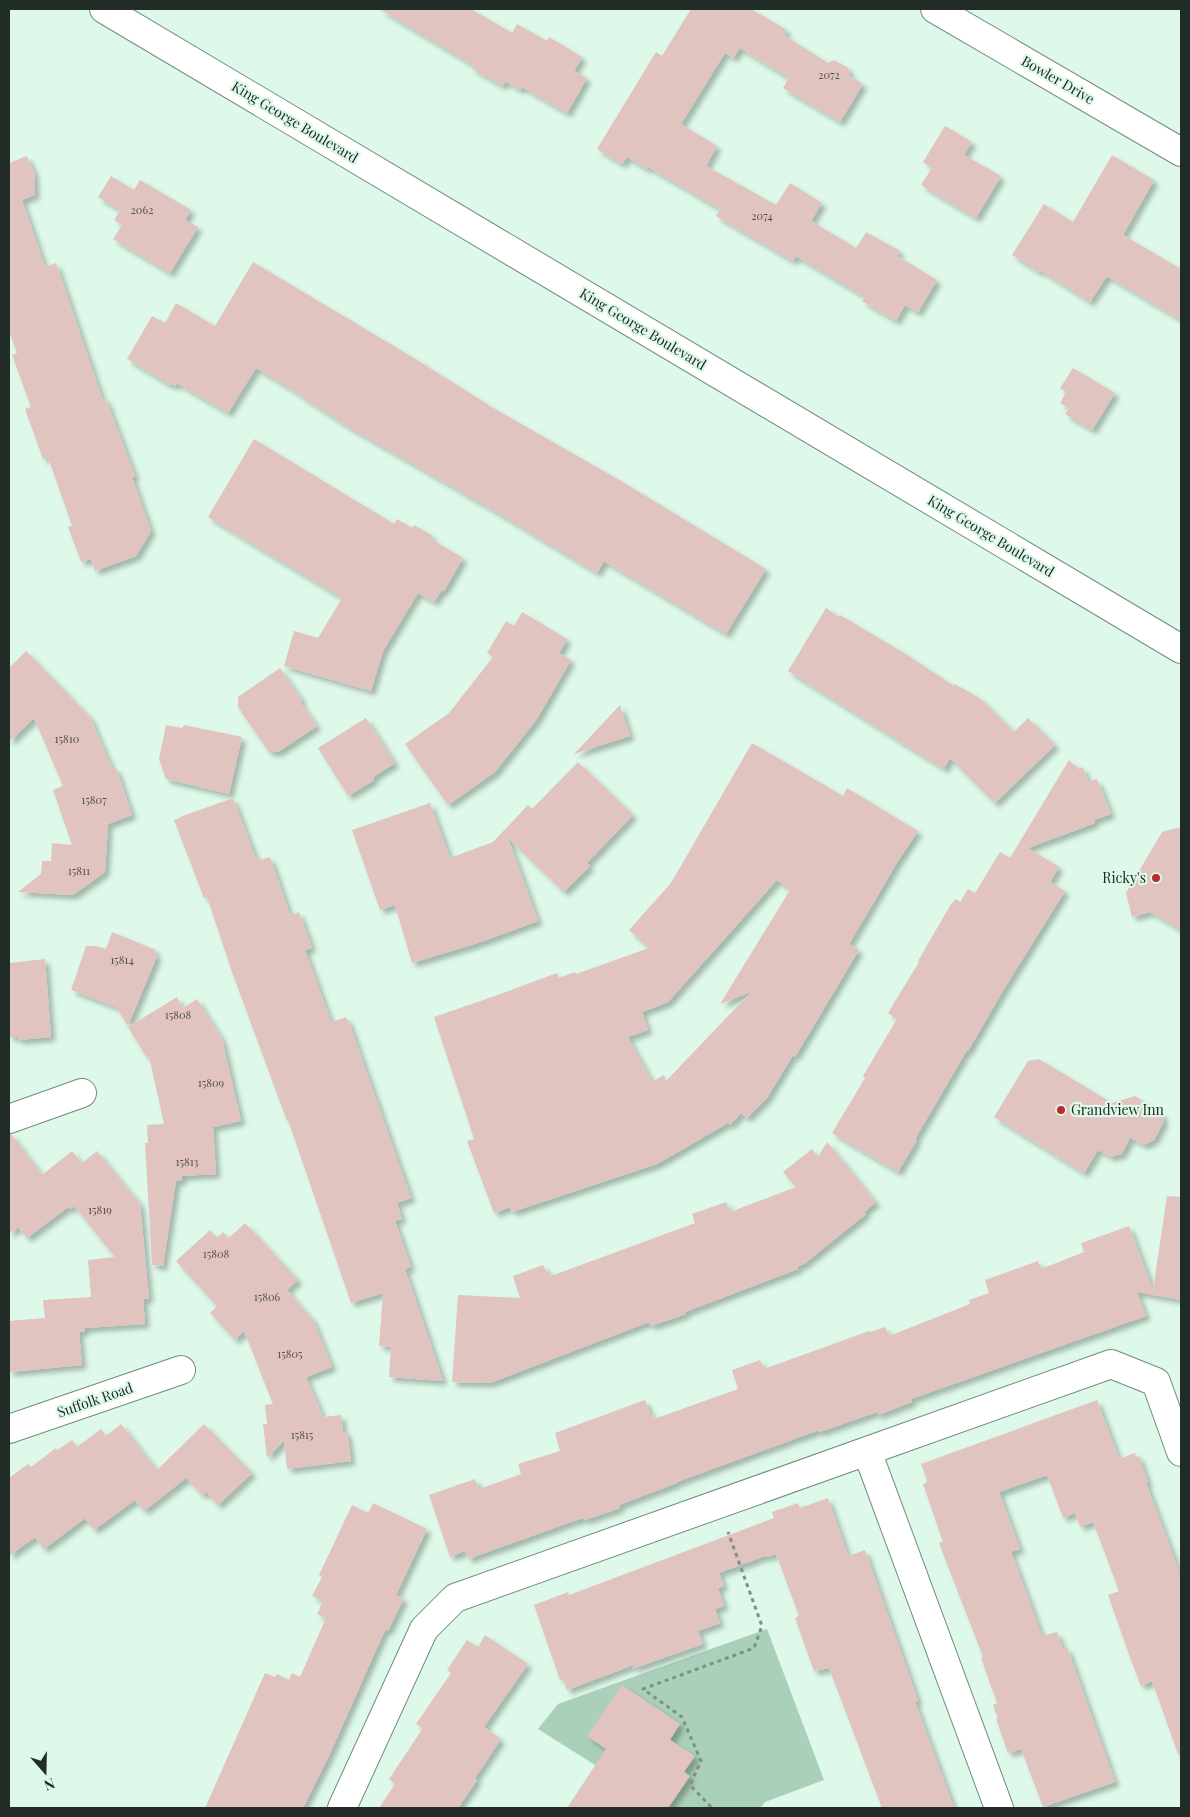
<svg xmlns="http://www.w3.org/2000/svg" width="1190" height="1817" viewBox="0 0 1190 1817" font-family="'Playfair Display',serif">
  <defs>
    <filter id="shadow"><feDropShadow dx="4.5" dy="4.5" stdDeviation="2.5" flood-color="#0004"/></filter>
  </defs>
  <rect width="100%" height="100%" fill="#def9ea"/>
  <!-- green -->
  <path fill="#aad0bb" d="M 767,1629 L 824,1780 L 765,1802 L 760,1808 L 663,1808 L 538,1729 L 558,1704 Z"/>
  <!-- building -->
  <path fill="#e1c3c0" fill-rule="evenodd" filter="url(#shadow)" d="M 379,9 L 471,9 L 512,33 L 517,24 L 547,41 L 549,37 L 582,57 L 574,71 L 587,78 L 567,113 L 522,87 L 520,90 L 505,81 L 503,86 L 471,68 L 473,65 Z
    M 691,9 L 751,9 L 787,30 L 784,35 L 828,63 L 834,60 L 848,68 L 850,76 L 863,84 L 840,122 L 783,88 L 789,78 L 740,48 L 733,58 L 725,53 L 681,124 L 717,146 L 706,166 L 776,205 L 790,183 L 822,203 L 811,221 L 856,248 L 866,232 L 900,251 L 897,256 L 937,280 L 918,312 L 905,305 L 896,321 L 862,301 L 865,297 L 796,256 L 793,261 L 716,216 L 720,209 L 648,167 L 647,169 L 627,157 L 622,164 L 597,149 L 656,52 L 662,56 Z
    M 945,126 L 972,142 L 964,155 L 1001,176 L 976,218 L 921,185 L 932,168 L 923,162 Z
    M 1112,155 L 1154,180 L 1123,235 L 1181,269 L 1181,320 L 1107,276 L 1090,302 L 1040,270 L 1039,272 L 1012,255 L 1044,204 L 1073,222 Z
    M 27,156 L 34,172 L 35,195 L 22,200 L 45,267 L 56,263 L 103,401 L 105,397 L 135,476 L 132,477 L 151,531 L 136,556 L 95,571 L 91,559 L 82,562 L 80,559 L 68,527 L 72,526 L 48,457 L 43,459 L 25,409 L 31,407 L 12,355 L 17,353 L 9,331 L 9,163 Z
    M 111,176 L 134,190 L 140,180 L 191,210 L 185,220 L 198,227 L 170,273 L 113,239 L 122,225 L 114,220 L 120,210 L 98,197 Z
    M 253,262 L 417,360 L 495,409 L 621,481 L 766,569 L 726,634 L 604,561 L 597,573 L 493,510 L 352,429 L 302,397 L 302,396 L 256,368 L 228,413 L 177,383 L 175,386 L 171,384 L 170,385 L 127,359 L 152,316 L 165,323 L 176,303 L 215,326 Z
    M 1073,368 L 1115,393 L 1092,430 L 1065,414 L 1069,408 L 1060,403 L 1066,392 L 1060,388 Z
    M 254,439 L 394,524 L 397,519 L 412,528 L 414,525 L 433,536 L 431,539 L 463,558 L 444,591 L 442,590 L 434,602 L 418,593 L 383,651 L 371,691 L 284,666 L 294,631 L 318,638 L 342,598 L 208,517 Z
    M 826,608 L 839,617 L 840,615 L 904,653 L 954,686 L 955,684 L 981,699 L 1014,732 L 1028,718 L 1055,745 L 995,803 L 950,758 L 944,769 L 788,671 Z
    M 522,612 L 567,639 L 559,653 L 571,660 L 537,719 L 495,772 L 448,805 L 405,744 L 449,713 L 493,657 L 487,653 L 506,621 L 514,626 Z
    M 26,651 L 90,717 L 112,769 L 116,768 L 132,815 L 108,824 L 105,872 L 73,895 L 18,892 L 41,874 L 42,861 L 51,861 L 52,843 L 72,845 L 53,790 L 63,786 L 34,718 L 9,742 L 9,668 Z
    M 280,668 L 302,700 L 300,702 L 317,726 L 278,752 L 269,752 L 238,707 L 238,697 Z
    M 620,705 L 630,736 L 574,754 Z
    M 366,718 L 395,763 L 373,777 L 374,780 L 348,796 L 318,748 Z
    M 166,725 L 182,728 L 184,725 L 242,737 L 229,794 L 166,779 L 159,759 Z
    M 752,743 L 843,796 L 847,788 L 918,831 L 898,861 L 849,944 L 859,950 L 795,1057 L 793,1055 L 767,1098 L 747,1118 L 741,1113 L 730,1125 L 728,1123 L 657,1164 L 512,1212 L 510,1207 L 494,1213 L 467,1141 L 474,1139 L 434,1017 L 492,997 L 557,973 L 559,978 L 575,972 L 576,974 L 649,948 L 629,930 L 671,883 ZM 777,880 L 790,890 L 720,1004 L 751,992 L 666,1081 L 664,1075 L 652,1082 L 628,1037 L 648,1030 L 642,1012 L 668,1002 Z
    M 1069,760 L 1078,769 L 1083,767 L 1088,782 L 1097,779 L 1111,814 L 1094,820 L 1095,823 L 1028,848 L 1059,867 L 1050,882 L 1065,891 L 1004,989 L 968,1051 L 967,1050 L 915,1139 L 917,1140 L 898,1172 L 832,1133 L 865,1078 L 863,1076 L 897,1019 L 888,1013 L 919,962 L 918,961 L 951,904 L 956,899 L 960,902 L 968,889 L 975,893 L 1000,852 L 1010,858 Z
    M 578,762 L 633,815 L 587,863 L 590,866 L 564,892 L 508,838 L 538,921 L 478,943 L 412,963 L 395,905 L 380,910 L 352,830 L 430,803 L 450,858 L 493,842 L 528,805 L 532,809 Z
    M 233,798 L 256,859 L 260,857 L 261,860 L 270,857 L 290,915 L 299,912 L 312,948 L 305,950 L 331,1022 L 346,1017 L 347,1020 L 348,1020 L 411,1198 L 397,1203 L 402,1219 L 395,1221 L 411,1267 L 405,1269 L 443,1381 L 389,1377 L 391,1347 L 379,1346 L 383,1293 L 351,1303 L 288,1120 L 287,1121 L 232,972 L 207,897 L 204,898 L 174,820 L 180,818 L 180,817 Z
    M 1181,827 L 1181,930 L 1150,912 L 1132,917 L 1126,893 L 1162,832 Z
    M 112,932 L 156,950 L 154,954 L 157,956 L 128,1026 L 116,1007 L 71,990 L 86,946 L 96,946 L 106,949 Z
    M 45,959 L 51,1037 L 19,1040 L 18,1037 L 9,1037 L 9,963 Z
    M 177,997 L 183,1008 L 197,999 L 222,1039 L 241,1121 L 213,1127 L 216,1174 L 182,1176 L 182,1181 L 176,1181 L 163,1266 L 152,1265 L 145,1143 L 148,1143 L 147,1125 L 164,1124 L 149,1056 L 147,1058 L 128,1027 Z
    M 1039,1059 L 1112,1103 L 1135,1096 L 1161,1112 L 1164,1121 L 1154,1140 L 1144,1145 L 1130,1138 L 1122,1154 L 1111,1157 L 1098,1150 L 1084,1173 L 994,1117 L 1028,1061 Z
    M 9,1134 L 11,1134 L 42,1175 L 72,1151 L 82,1163 L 97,1151 L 140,1204 L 149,1299 L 143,1299 L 145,1324 L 85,1328 L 85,1331 L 79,1332 L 82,1365 L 9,1372 L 9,1321 L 45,1318 L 43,1300 L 91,1297 L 88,1260 L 115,1257 L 74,1206 L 70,1209 L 68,1207 L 27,1238 L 18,1227 L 9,1234 Z
    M 827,1142 L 876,1202 L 864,1212 L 866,1214 L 804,1264 L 797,1267 L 798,1269 L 685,1312 L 686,1314 L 651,1326 L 649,1322 L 490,1383 L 452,1382 L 458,1295 L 520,1298 L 513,1276 L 543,1265 L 546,1272 L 550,1271 L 551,1276 L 695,1223 L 692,1214 L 726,1202 L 730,1212 L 796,1187 L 783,1172 L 812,1149 L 818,1157 Z
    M 1167,1196 L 1181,1197 L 1181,1300 L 1137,1292 L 1146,1316 L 911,1399 L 912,1402 L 878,1415 L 877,1412 L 820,1432 L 819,1430 L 677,1482 L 677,1483 L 619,1505 L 620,1508 L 585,1520 L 584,1518 L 571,1522 L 468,1559 L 465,1551 L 450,1557 L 429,1495 L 475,1479 L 479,1489 L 521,1474 L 518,1464 L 560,1451 L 555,1433 L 645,1400 L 650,1414 L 652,1414 L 654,1419 L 738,1389 L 732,1370 L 760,1360 L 764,1369 L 869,1331 L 870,1332 L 885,1327 L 889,1336 L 970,1304 L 969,1300 L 989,1293 L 985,1280 L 1038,1261 L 1041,1269 L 1084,1252 L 1081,1243 L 1129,1226 L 1153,1290 Z
    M 245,1223 L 298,1280 L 287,1290 L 313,1320 L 332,1367 L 306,1377 L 323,1417 L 341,1415 L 343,1432 L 347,1432 L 351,1461 L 287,1469 L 284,1441 L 267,1458 L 263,1424 L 267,1424 L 265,1405 L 273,1404 L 244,1331 L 235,1340 L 210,1313 L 217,1306 L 176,1261 L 210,1230 L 217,1238 L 223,1232 L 229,1238 Z
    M 1097,1400 L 1119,1459 L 1135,1453 L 1136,1457 L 1139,1456 L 1148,1483 L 1146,1483 L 1181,1577 L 1181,1754 L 1178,1754 L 1152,1681 L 1141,1686 L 1132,1663 L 1108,1595 L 1119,1591 L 1093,1522 L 1080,1527 L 1075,1513 L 1063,1518 L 1047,1475 L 999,1492 L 1020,1549 L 1011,1552 L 1042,1636 L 1057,1632 L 1063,1649 L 1067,1647 L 1115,1782 L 1043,1807 L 1021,1749 L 1008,1753 L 996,1719 L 998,1719 L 993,1705 L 997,1703 L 981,1658 L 983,1657 L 939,1543 L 943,1542 L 923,1484 L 926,1483 L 927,1480 L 921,1464 Z
    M 121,1424 L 157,1470 L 204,1424 L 252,1473 L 218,1505 L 206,1492 L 202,1495 L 186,1478 L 144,1511 L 135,1500 L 94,1530 L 85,1518 L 44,1549 L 35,1537 L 9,1556 L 9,1478 L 28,1464 L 31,1467 L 56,1448 L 57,1450 L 72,1440 L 77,1447 L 101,1429 L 106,1436 Z
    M 828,1498 L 848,1556 L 865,1550 L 918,1701 L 915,1702 L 954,1808 L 882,1808 L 829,1668 L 814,1671 L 795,1618 L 799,1616 L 776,1554 L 766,1557 L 765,1556 L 719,1573 L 724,1586 L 718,1588 L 724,1606 L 715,1609 L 720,1623 L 698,1631 L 703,1644 L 632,1669 L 636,1664 L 567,1690 L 563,1679 L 560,1680 L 534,1605 L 568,1592 L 569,1595 L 774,1518 L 772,1512 L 798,1503 L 800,1508 Z
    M 373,1503 L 427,1529 L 396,1595 L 404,1598 L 388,1631 L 385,1630 L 328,1758 L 303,1808 L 205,1808 L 265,1673 L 275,1677 L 277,1674 L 289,1680 L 292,1673 L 300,1677 L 326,1618 L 317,1614 L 323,1601 L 312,1596 L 322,1577 L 319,1575 L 352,1505 L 368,1513 Z
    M 485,1635 L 528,1664 L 484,1727 L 501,1739 L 475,1778 L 477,1780 L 458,1808 L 379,1808 L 395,1784 L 389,1779 L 423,1728 L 416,1724 L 451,1673 L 447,1670 L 467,1640 L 478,1647 Z
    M 622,1685 L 680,1724 L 670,1740 L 695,1756 L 684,1772 L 690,1776 L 668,1808 L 567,1808 L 606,1749 L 587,1736 Z"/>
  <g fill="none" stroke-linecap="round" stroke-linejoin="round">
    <!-- minor casing -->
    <g stroke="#728b7d" stroke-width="30">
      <path id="minor" d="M 935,9 L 1181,152
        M 9,1119 L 82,1093
        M 9,1429 L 181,1370
        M 867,1451 L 999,1808
        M 342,1808 L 424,1629 L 455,1598 L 1111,1364 L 1156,1382 L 1181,1452"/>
    </g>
    <!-- major casing -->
    <g stroke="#728b7d" stroke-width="30">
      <path id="major" d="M 104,9 L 1181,649"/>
    </g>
    <!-- path -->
    <path stroke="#7e9186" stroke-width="3" stroke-dasharray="4 4" stroke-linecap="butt" d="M 711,1807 L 690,1785 L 701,1761 L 682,1717 L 643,1689 L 754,1648 L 762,1626 L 728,1532"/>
    <!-- minor -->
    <use href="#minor" stroke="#fff" stroke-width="28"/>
    <!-- major -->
    <use href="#major" stroke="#fff" stroke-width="28"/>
  </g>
  <!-- markers -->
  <g fill="#bc2c2f" stroke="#def9ea" stroke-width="2">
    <circle cx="1156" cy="878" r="5"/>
    <circle cx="1061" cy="1110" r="5"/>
  </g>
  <g text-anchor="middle" stroke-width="4.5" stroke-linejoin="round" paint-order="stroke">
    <!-- number labels -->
    <g font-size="11" fill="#52524c">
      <text x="829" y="79">2072</text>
      <text x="142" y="214">2062</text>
      <text x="762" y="220">2074</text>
      <text x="67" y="743">15810</text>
      <text x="94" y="804">15807</text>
      <text x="79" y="875">15811</text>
      <text x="122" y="964">15814</text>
      <text x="178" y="1019">15808</text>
      <text x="211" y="1087">15809</text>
      <text x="187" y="1166">15813</text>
      <text x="100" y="1214">15819</text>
      <text x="216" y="1258">15808</text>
      <text x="267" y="1301">15806</text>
      <text x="290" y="1358">15805</text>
      <text x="302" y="1439">15815</text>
    </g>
    <!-- street labels -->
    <g font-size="14" fill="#222c26" stroke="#def9ea">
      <text transform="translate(1058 80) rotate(30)" y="5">Bowler Drive</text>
      <text transform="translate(295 122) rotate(31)" y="5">King George Boulevard</text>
      <text transform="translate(643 329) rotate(31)" y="5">King George Boulevard</text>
      <text transform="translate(991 536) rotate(31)" y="5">King George Boulevard</text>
      <text transform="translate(95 1400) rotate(-19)" y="5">Suffolk Road</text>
    </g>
    <!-- poi labels -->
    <g font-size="14" fill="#222c26" stroke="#def9ea" text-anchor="end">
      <text x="1146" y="883">Ricky's</text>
      <text x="1071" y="1115" text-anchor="start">Grandview Inn</text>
    </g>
  </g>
  <!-- border -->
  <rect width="1190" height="1817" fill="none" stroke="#222c26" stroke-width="20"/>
  <!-- north arrow -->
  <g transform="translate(45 1772) rotate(160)" stroke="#def9ea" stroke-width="4" paint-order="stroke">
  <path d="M0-4L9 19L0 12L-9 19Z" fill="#222c26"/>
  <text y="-8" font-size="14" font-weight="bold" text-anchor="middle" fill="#222c26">N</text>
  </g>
</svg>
